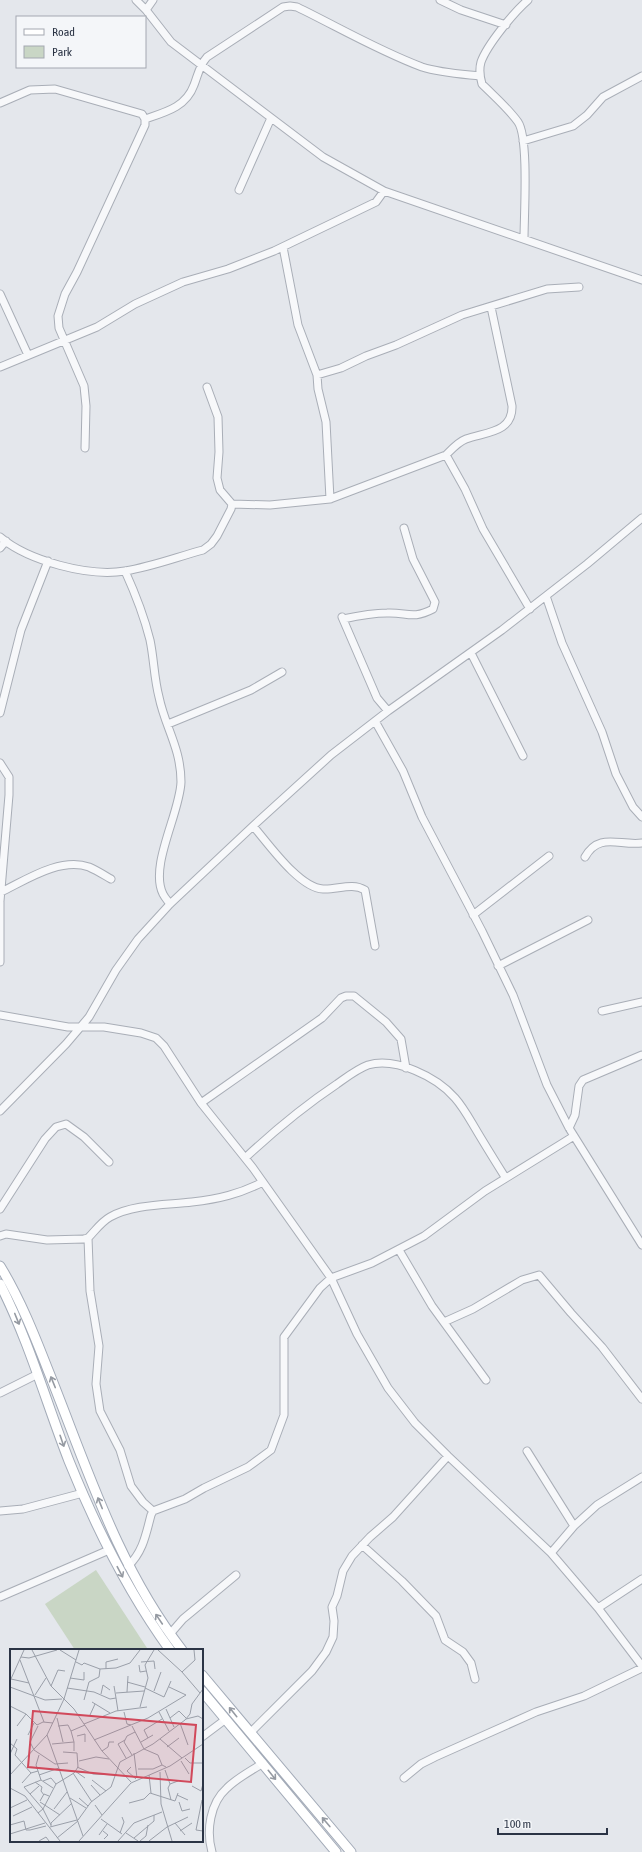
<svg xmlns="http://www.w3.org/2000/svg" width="642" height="1852" viewBox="0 0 642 1852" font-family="'Asap Condensed',sans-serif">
  <rect width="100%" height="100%" fill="#e4e7ec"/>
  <!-- green -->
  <path fill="#c9d6c5" d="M 96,1570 L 147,1648 L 143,1650 L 75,1650 L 45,1604 Z"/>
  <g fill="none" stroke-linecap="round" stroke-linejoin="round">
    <!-- minor casing -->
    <g stroke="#a9aeb7" stroke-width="9">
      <path id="minor" d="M 136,0 L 146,10 L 171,42 L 323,157 L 384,191 L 642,280
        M 440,0 L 461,10 L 506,25
        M 146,10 L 153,0
        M 0,103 L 30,90 L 55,89 L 142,114 L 145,119 L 145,125 L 77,272 L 65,294 L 58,316 L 59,328 L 84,386 L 86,406 L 85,448
        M 145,119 C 166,112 186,107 194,85 C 198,75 199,66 207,57 L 283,7 L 290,6 L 297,7 C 338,27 379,51 422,67 C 441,73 461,74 480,76
        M 523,141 L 573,126 L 587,115 L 603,97 L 642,76
        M 239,190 L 271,118
        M 524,239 C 524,216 529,138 518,122 C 508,108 494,96 482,84 C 480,77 479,69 481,62 C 487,45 514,12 528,0
        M 0,294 L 28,355
        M 0,367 L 97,327 L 135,304 L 183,282 L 228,269 L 274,251 L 376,202 L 384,191
        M 317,375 L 341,368 L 366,356 L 396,345 L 462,315 L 547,289 L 579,287
        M 446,455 C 452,449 458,442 466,439 C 485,432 513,433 512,406 L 491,307
        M 330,499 L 446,455 L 465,489 L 483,529 L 530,609
        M 232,504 L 270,505 L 330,499 L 326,422 L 318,389 L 317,375 L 298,325 L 283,247
        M 0,537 C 28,561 89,577 125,571 C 151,567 177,557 203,550 L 211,544 L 217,536 L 231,509 L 232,504 L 220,490 L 217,478 L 219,452 L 218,417 L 207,387
        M 0,548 L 6,541
        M 125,571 C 135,593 144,616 150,640 C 154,659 154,678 159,697 C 165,727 181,748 181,782 C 180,813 149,866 163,894 C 165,898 168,901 170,904
        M 546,596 L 562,643 L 602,732 L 616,774 L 633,807 L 642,817
        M 342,617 L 377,698 L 388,711
        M 343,619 C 357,616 372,613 387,613 C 407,612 412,620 433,609 L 435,602 L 413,559 L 404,528
        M 471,653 L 523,756
        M 0,713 L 21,630 L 48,561
        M 375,721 L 403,771 L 422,817 L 482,931 L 513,995 L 547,1085 L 569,1128 L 642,1245
        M 168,724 L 251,690 L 282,672
        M 0,763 L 9,777 L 9,795 L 0,901
        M 253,826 C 268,843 299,888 323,889 C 337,890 352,882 365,890 L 375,946
        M 585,857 C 599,832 619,846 642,843
        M 1,892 C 26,880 60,857 89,867 C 96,870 104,875 111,879
        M 0,902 L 0,962
        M 473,915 L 549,856
        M 498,966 L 588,920
        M 602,1011 L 642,1002
        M 0,1015 L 68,1027 L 104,1027 L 141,1033 L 156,1038 L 164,1046 L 201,1103 L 253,1168 L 331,1278 L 357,1334 L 388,1388 L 415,1423 L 448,1456 L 551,1553 L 598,1608 L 642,1666
        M 201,1103 L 322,1018 L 341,998 L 346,996 L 354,996 L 386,1022 L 401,1039 L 406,1068
        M 0,1111 L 66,1044 L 89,1017 L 116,970 L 138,939 L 170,904 L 253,826 L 331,755 L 388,711 L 502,630 L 587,564 L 642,518
        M 569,1128 L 575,1115 L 579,1086 L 583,1080 L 642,1055
        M 245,1158 C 274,1131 304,1106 337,1084 C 347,1077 357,1069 368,1065 C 396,1057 437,1077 455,1098 C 463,1107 469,1118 475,1128 C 485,1145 495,1161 505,1177
        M 0,1209 L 45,1139 L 56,1127 L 66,1124 L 84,1137 L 109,1162
        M 0,1236 L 6,1234 L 47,1240 L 84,1239 L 88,1238 C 95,1231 101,1222 110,1217 C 133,1204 167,1205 192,1202 C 219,1199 239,1194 263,1182
        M 88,1238 L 90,1291 L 99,1346 L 96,1384 L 100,1411 L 120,1450 L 131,1486 L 143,1502 L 153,1511
        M 399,1250 L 432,1306 L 486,1380
        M 444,1322 L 473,1309 L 522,1280 L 539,1275 L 571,1313 L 602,1347 L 642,1399
        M 0,1393 L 38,1374
        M 527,1451 L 574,1526
        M 0,1511 L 23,1509 L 83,1493
        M 362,1545 L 402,1581 L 436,1616 L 445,1640 L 463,1652 L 471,1663 L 475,1679
        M 551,1553 L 574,1526 L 597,1505 L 642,1477
        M 128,1566 C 143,1552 146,1534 151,1515 L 153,1511 L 185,1499 L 204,1488 L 248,1467 L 271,1450 L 284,1415 L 284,1337 L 320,1288 L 331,1278 L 372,1263 L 424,1236 L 485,1191 L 574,1136
        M 0,1597 L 109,1550
        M 598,1608 L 642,1579
        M 170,1634 L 183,1619 L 236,1575
        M 250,1733 L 312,1671 L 326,1652 L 333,1637 L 334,1621 L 332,1607 L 337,1596 L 343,1571 L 352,1556 L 370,1537 L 393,1517 L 448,1456
        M 202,1737 L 226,1719
        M 404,1778 L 421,1764 L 435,1757 L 536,1712 L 584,1696 L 642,1668
        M 212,1852 C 206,1831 210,1803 227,1788 C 237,1778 251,1771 263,1763"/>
    </g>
    <!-- major casing -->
    <g stroke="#a3abb8" stroke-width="11">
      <path id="major" d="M 0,1266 C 20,1299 34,1334 48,1370 C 87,1467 117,1566 182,1650
        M 0,1284 C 29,1341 46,1402 69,1461 C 96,1528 128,1592 170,1650
        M 202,1675 L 351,1852
        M 202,1691 L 336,1852"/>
    </g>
    <!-- minor -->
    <use href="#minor" stroke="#f7f8fa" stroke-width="7"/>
    <!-- major -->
    <use href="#major" stroke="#fff" stroke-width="9"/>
  </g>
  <!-- one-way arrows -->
  <defs><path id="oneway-shaft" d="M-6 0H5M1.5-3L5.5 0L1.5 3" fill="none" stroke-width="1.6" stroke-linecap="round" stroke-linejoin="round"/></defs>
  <g stroke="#959aa2">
    <use href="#oneway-shaft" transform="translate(17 1319) rotate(68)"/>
    <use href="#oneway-shaft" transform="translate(53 1382) rotate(-112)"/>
    <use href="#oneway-shaft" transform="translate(62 1441) rotate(71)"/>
    <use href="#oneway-shaft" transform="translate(100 1503) rotate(-112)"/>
    <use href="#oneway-shaft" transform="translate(120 1572) rotate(62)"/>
    <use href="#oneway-shaft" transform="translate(159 1619) rotate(-124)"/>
    <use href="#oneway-shaft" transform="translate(233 1712) rotate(-129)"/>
    <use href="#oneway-shaft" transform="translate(272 1775) rotate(51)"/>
    <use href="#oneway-shaft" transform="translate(326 1822) rotate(-130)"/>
  </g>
  <!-- overview -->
  <g transform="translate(10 1649)">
    <rect width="193" height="193" fill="#e4e7ec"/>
    <path fill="none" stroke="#9a9fa9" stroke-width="1" d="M 22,1 L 41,37 L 64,60 L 92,102 L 121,133M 50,1 L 66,11M 148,1 L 172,23M 184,1 L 185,11 L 172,23 L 190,44M 11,8 L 19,9 L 47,1M 10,11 L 34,73M 66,13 L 72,16 L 74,14 L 90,20 L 106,19 L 120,14 L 130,1M 131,13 L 144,12 L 145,20M 129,16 L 130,23 L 136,22M 96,20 L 96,13 L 108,10M 60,29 L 74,31 L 74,23M 1,30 L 19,34M 0,32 L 14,1M 117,33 L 135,38M 41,37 L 48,21 L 55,22M 0,38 L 35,51 L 52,50M 57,39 L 84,43 L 100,50 L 106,49 L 104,37M 135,39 L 154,48 L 161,32M 144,42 L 151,23M 117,43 L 118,27M 106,44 L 134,42M 91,45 L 93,36 L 100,41M 25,46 L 36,29M 106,49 L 108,62M 74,51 L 79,33 L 89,28 L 90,20M 82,53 L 100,64M 0,57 L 16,65 L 27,76 L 33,73 L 43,74M 130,58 L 138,29 L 135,16 L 144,1M 156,60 L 164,78M 114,63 L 117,75 L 121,76M 149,63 L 159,82M 80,66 L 85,55M 47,69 L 53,93M 160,69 L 169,62 L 176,69M 176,70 L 188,67 L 193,70M 170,74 L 178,96M 74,75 L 106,62 L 137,58M 7,77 L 16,65M 28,77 L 20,93 L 24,101 L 45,115 L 58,114M 48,77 L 58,76 L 61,82M 122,77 L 134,100 L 148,106 L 152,116 L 156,118M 18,86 L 24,74M 37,86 L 73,187M 67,87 L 75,85 L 75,93M 138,89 L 134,81 L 152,70M 150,90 L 172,109M 84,91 L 138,69 L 176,46 L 159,38M 115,91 L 108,95 L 116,109M 64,93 L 61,82 L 75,76M 131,93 L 143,86M 0,94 L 7,100 L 5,106 L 21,124 L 28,122M 42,95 L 64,93 L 64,102M 157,98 L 169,89M 92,102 L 98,98 L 99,93 L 104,93M 124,104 L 127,129M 0,105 L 7,90M 29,106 L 26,116 L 31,131 L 43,139M 122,106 L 114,93 L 117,87 L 125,83M 175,109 L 180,114 L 193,114M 69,112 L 86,108 L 99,110M 171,112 L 179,125M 67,118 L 83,125 L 107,126M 121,118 L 117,122 L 126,130M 128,120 L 143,120 L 152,116M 155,121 L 160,135 L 168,132M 65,122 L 75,129M 150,123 L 151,155 L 162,192M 63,124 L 82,153M 0,126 L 37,86 L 54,50 L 69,1M 29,126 L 49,119M 139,126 L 141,144M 31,131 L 14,138 L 33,160 L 41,176M 82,131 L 96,142M 33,132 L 41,129 L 46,135M 25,133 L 32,138 L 31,142 L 34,146M 12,134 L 21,124M 160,135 L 158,139 L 161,151M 81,136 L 90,146M 182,137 L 191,142 L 193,135M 0,139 L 15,147 L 50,192M 20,145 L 29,137M 167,146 L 178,151M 60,149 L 76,159M 69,149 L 78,157M 192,151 L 186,181 L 193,182M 30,152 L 34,145 L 39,147M 30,153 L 50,166M 169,153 L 172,162 L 180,160M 119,154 L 134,150 L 140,144 L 165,152 L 168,144M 85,156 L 92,166M 0,159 L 17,151M 44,160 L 57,143M 28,164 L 33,160 L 46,135 L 64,124 L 68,118 L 67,104 L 53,103M 3,167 L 22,158M 91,170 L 112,185M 68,171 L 81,153 L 101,138 L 110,113 L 143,95 L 175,71 L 180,65 L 182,55 L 193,40M 165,174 L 175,186M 0,176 L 14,172 L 16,181 L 20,181 L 36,177M 41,177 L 41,174 L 62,154M 40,178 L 67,171M 93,182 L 98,186 L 94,190M 170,182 L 182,174M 110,184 L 114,173 L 112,168M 116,184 L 128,192M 0,185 L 35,174M 89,186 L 97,175M 47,189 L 68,172M 124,189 L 144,172 L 144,166M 29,192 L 36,188 L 39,192M 69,192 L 121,134 L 160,117 L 193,95M 108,192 L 124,174 L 152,163M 130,192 L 136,187 L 138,176M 139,192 L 157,178 L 178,168"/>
    <path fill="#d1495b" fill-opacity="0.15" stroke="#d1495b" stroke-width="2" d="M 23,62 L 186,76 L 181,133 L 18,118 Z"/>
    <rect width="193" height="193" fill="none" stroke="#2b3445" stroke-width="2"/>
  </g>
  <!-- legend -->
  <rect x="16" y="16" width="130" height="52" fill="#f4f6f9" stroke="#a4a8b1"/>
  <rect x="24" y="29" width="20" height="6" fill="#ffffff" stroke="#a4a8b1"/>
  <text x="52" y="36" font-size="12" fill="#2b3445">Road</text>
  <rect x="24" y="46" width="20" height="12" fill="#c9d6c5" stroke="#a4a8b1"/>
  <text x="52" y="56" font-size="12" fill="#2b3445">Park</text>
  <!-- scale -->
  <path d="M498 1828v6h109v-6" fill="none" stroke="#2b3445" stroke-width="2"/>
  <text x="504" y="1828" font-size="12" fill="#2b3445" stroke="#f4f6f9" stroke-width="3" paint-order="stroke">100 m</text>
</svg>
